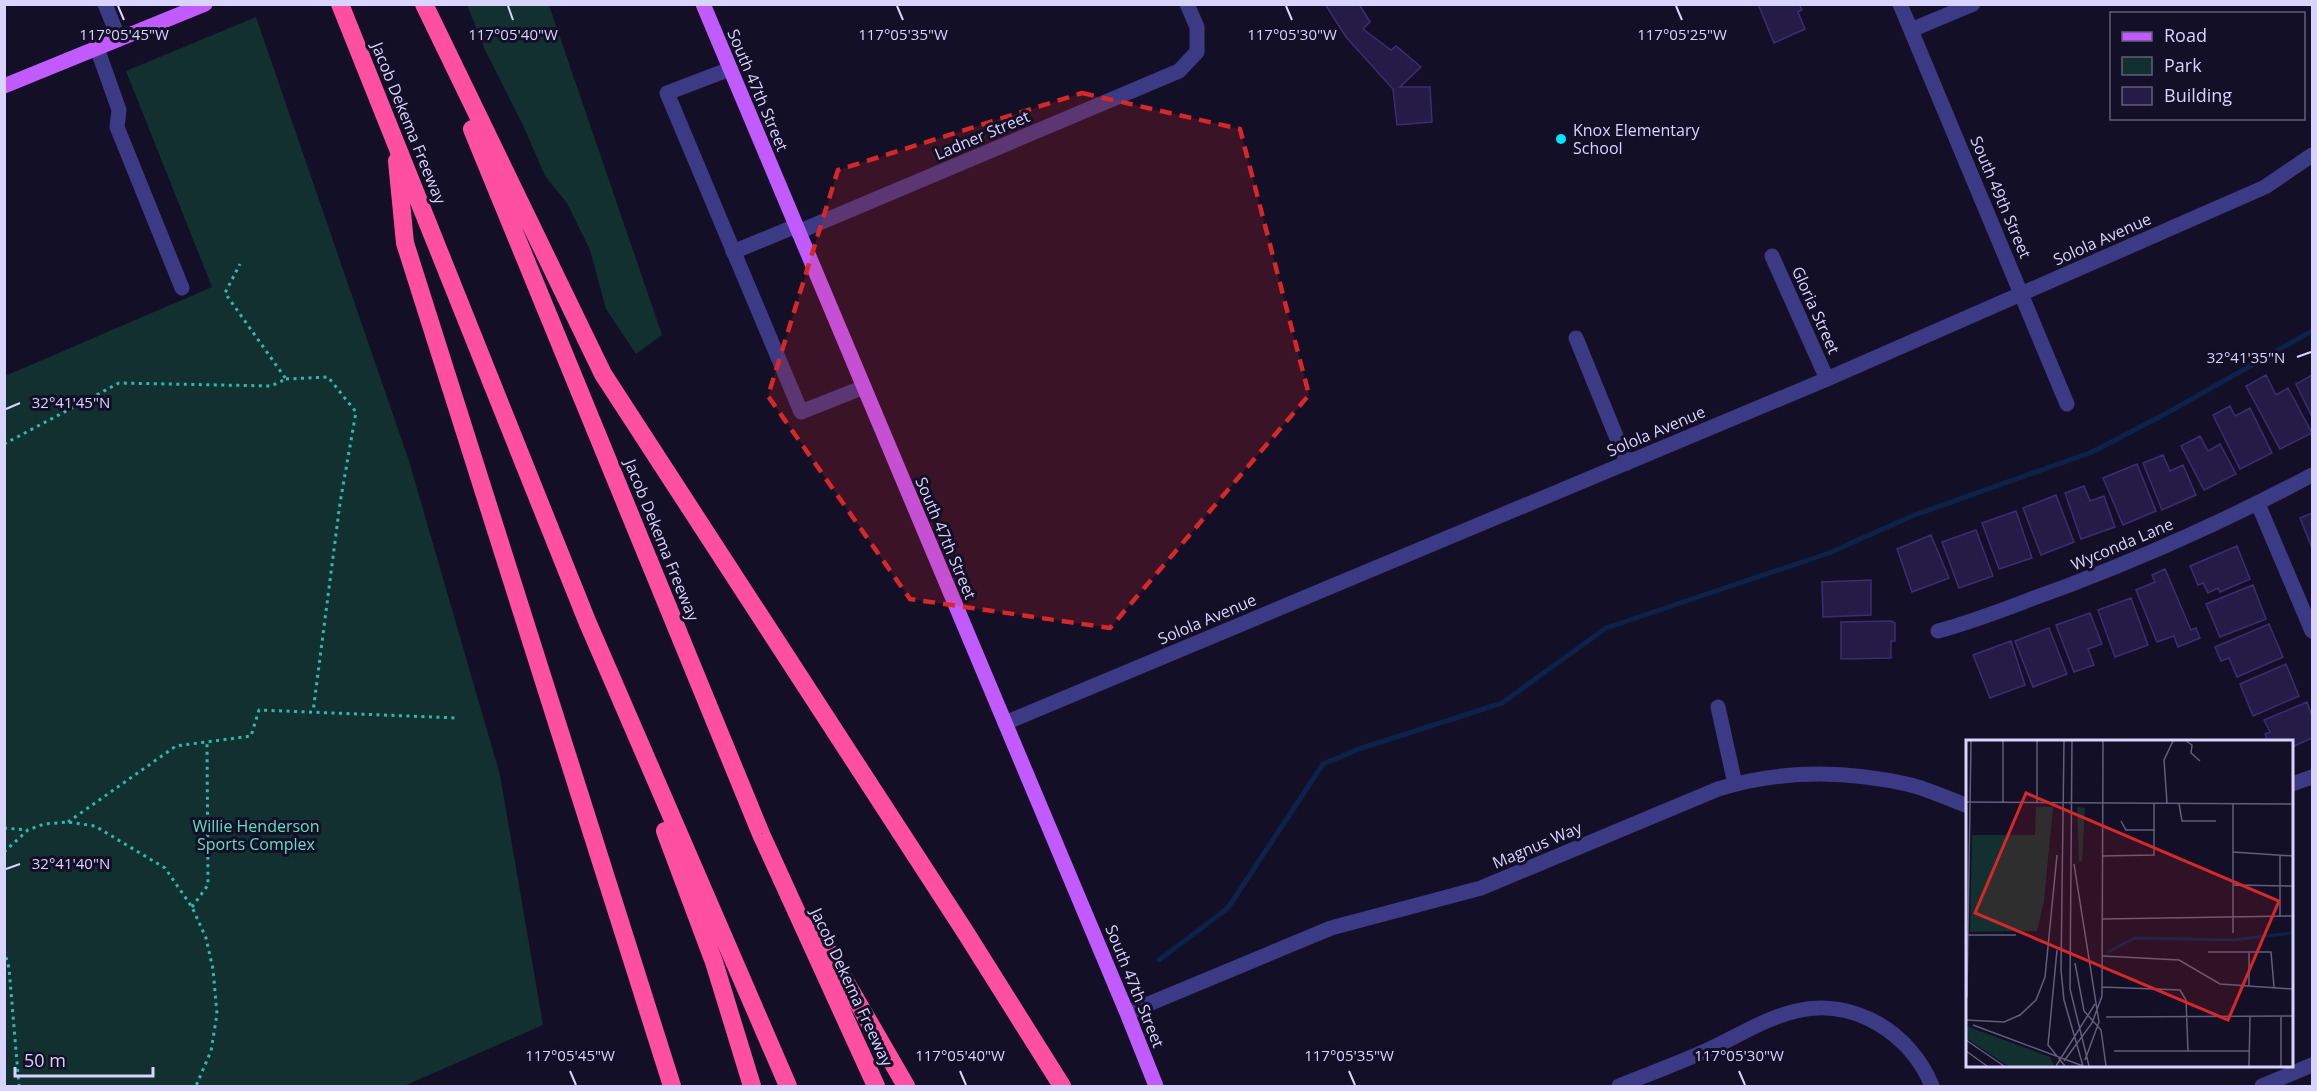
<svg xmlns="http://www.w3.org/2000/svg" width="2317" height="1091" viewBox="0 0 2317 1091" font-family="'Open Sans',sans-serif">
  <rect width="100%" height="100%" fill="#130f26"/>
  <!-- green -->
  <path fill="#12302f" d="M 467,5 L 549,5 L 662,335 L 636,354 L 606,309 L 590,250 L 567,203 L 545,176 L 522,123 L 485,50 Z
    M 256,17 L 409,461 L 500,775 L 543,1025 L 404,1086 L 5,1086 L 5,376 L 212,287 L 126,71 Z"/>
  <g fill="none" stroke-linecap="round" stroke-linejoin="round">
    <!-- stream -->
    <path stroke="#0c2248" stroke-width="5" d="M 1159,960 L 1228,908 L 1323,764 L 1359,749 L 1502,703 L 1606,628 L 1829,553 L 1912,516 L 2092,452 L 2167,413 L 2312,331"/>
  </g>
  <!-- building -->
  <path fill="#241b47" stroke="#3b2d73" stroke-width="1.5" d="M 1325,4 L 1359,4 L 1370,22 L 1363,29 L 1391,50 L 1396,46 L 1421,67 L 1400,87 L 1430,87 L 1432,122 L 1397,125 L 1393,89 L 1346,37 Z
    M 1758,4 L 1799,4 L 1802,10 L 1798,12 L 1805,29 L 1774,43 Z
    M 2266,375 L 2276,395 L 2288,388 L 2312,433 L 2280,449 L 2246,386 Z
    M 2312,375 L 2312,417 L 2296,384 Z
    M 2230,406 L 2235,416 L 2250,408 L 2272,453 L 2240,469 L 2213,415 Z
    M 2200,436 L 2208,451 L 2220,444 L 2236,474 L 2204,490 L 2181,446 Z
    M 2163,455 L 2170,471 L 2183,465 L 2196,495 L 2162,510 L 2143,463 Z
    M 2137,464 L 2156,511 L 2123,525 L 2103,478 Z
    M 2084,486 L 2090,501 L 2104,496 L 2115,527 L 2081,539 L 2065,493 Z
    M 2056,495 L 2074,542 L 2041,555 L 2023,508 Z
    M 2016,511 L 2032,558 L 1999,569 L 1982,523 Z
    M 2312,513 L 2312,548 L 2300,518 Z
    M 1976,530 L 1993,576 L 1959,588 L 1942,542 Z
    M 1931,535 L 1949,578 L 1912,592 L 1897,549 Z
    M 2237,546 L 2250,579 L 2220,592 L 2218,588 L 2208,593 L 2203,583 L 2198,585 L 2190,566 Z
    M 2165,569 L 2191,630 L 2196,628 L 2200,638 L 2178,647 L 2174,636 L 2157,642 L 2136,590 L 2155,582 L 2152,575 Z
    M 1871,580 L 1871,615 L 1823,617 L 1822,582 Z
    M 2253,585 L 2266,619 L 2220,637 L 2206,604 Z
    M 2131,598 L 2148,645 L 2115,657 L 2098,610 Z
    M 2090,613 L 2102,644 L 2088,649 L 2094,665 L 2074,672 L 2056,625 Z
    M 1891,621 L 1895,623 L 1895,641 L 1891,641 L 1891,658 L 1841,659 L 1841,622 Z
    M 2269,624 L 2283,657 L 2237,677 L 2229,658 L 2221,661 L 2215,647 Z
    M 2049,628 L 2067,674 L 2033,687 L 2015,641 Z
    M 2011,641 L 2025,685 L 1990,698 L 1973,655 Z
    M 2286,664 L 2299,696 L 2253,716 L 2240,684 Z
    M 2307,702 L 2312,716 L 2312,738 L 2292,747 L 2292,742 L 2268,742 L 2265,734 L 2270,732 L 2264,720 Z"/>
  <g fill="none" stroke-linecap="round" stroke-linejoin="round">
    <!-- path -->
    <path stroke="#2fb8b0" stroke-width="3" stroke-dasharray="3 4.5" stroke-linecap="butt" d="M 286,379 L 328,377 L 356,412 L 340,503 L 313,712
      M 4,444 L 119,383 L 271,386 L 286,379 L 225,293 L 240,264
      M 68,822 L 176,746 L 251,736 L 259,710 L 457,718
      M 4,828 L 28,830
      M 4,852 L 28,830 L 44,824 L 68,822 L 95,826 L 165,868 L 192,907 L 206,938 L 213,969 L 217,1014 L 211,1051 L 196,1086
      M 192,907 L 208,885 L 207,742
      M 4,950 L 9,968 L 19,1086"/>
    <!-- minor -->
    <path stroke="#3d3a85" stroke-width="15" d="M 105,4 L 119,39
      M 1900,4 L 2067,404
      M 1911,30 L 1973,4
      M 97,48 L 119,110 L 117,127 L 182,288
      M 730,69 L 667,93 L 801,412 L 864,387
      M 798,232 L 1179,71 L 1197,52 L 1197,27 L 1187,4
      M 733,252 L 796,226
      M 1772,256 L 1827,379
      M 1576,338 L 1627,463
      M 2258,504 L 2312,631
      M 1938,631 C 1983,619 2024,601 2067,586 C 2151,554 2233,517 2312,475
      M 1718,707 L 1735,784
      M 1005,723 L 1827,379 L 2265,187 L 2312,155
      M 2292,784 L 2312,777
      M 1127,1013 L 1331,928 L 1481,888 L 1718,789 C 1783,769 1846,770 1911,785 C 1930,790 1949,799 1968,806
      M 1619,1086 C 1651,1073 1685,1061 1716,1046 C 1743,1033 1767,1018 1796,1011 C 1853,997 1911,1033 1932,1086
      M 2262,1086 L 2312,1065"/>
    <!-- major -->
    <path stroke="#c25bff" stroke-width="15" d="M 703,4 L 1127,1013 L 1156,1086
      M 4,86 L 205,4"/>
    <!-- highway -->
    <path stroke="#ff4fa3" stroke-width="18" d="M 340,4 L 587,621 L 788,1086
      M 424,4 L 603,374 L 964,930 L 1062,1086
      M 472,129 L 761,834 L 876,1086
      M 397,161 L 405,243 L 672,1086
      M 665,831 L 714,962 L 752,1086
      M 814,927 L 906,1086"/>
  </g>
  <!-- marked area -->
  <path fill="#d62828" fill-opacity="0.2" stroke="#d62828" stroke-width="4.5" stroke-dasharray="12 8" stroke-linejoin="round" d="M 1082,93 L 1240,129 L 1309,395 L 1110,628 L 910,599 L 768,396 L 838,170 Z"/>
  <!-- ticks -->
  <path fill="none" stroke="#d9d4ff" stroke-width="2" d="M 118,6 L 124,20M 508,6 L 513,20M 897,6 L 903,20M 1286,6 L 1292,20M 1676,6 L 1682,20M 2297,357 L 2311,352M 6,409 L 20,403M 6,869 L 20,864M 570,1071 L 576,1085M 960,1071 L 966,1085M 1349,1071 L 1355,1085M 1739,1071 L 1745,1085"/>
  <!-- markers -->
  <circle fill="#00e5ff" stroke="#130f26" stroke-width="2" cx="1561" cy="139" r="6"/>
  <g text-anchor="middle" stroke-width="6" stroke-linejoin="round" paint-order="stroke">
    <!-- street labels -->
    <g font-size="16" fill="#d9d4ff" stroke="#130f26">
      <text transform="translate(758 90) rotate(67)" y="6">South 47th Street</text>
      <text transform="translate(409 123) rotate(68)" y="6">Jacob Dekema Freeway</text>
      <text transform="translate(982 135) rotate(-23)" y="6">Ladner Street</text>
      <text transform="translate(2001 197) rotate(67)" y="6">South 49th Street</text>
      <text transform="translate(2102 239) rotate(-24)" y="6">Solola Avenue</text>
      <text transform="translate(1816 310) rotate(66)" y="6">Gloria Street</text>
      <text transform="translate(1656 431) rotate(-23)" y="6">Solola Avenue</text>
      <text transform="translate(946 538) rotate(67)" y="6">South 47th Street</text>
      <text transform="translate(662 540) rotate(68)" y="6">Jacob Dekema Freeway</text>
      <text transform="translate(2122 544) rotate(-23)" y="6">Wyconda Lane</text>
      <text transform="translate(1207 619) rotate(-23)" y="6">Solola Avenue</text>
      <text transform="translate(1537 845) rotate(-23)" y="6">Magnus Way</text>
      <text transform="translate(1135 986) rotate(68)" y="6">South 47th Street</text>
      <text transform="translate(852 987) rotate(65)" y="6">Jacob Dekema Freeway</text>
    </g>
    <!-- poi labels -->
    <g font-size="16" fill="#d9d4ff" stroke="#130f26" text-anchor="start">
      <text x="1573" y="136">Knox Elementary<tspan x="1573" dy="18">School</tspan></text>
    </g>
    <!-- park labels -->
    <g font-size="16" fill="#5fe0c0" stroke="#130f26">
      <text x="256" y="832">Willie Henderson<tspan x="256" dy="18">Sports Complex</tspan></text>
    </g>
  </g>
  <!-- overview -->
  <g transform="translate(1966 740)">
    <rect width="327" height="327" fill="#130f26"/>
    <path d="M 70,67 L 87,67 L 78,161 L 71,191 L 4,192 L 6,95 L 69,95 ZM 111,67 L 119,68 L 116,121 L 113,121 ZM 0,286 L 84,317 L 88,326 L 42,326 L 0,298 Z" fill="#12302f"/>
    <path fill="none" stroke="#0c2248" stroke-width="3" d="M 142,212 L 169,198 L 267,200 L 327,193"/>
    <path fill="none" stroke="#625e7d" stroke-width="1.5" d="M 98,1 L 95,230 L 98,260 L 117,326M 106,1 L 104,249 L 123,326M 220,1 L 226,5 L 225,13 L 234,21M 0,62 L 327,64M 37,63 L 37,1M 71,63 L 71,1M 201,63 L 198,20 L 207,1M 213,64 L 216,81 L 250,81M 155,81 L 160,90 L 189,90M 267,112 L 327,116M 136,116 L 188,115 L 188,63M 108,124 L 133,282 L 119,320M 267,145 L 327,146M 314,176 L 314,116M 137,179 L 327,176M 267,193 L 267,64M 1,195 L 50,195M 91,210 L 82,305 L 99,326M 242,212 L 305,212 L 308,247M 283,213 L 283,246M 137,216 L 213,220 L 254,244 L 327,249M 109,223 L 118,271 L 135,290 L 140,326M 136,247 L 214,250 L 220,260 L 222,311M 1,257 L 5,1M 140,277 L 327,276M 0,280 L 38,282 L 54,275 L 70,260 L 79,237 L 91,115M 7,285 L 117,326M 0,300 L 38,326M 0,311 L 21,326M 148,311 L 283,311M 98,321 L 126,283 L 136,256 L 137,1M 90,326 L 129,264M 283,326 L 284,277M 315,326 L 315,277"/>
    <path fill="#d62828" fill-opacity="0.15" stroke="#d62828" stroke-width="3" d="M 60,53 L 313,161 L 262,280 L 9,173 Z"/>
    <rect width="327" height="327" fill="none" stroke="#d9d4ff" stroke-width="3"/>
  </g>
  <g font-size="15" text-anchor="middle" fill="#d9d4ff" stroke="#130f26" stroke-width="6" stroke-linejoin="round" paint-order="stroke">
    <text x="124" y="40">117°05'45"W</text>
    <text x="513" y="40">117°05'40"W</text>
    <text x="903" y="40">117°05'35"W</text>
    <text x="1292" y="40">117°05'30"W</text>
    <text x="1682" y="40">117°05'25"W</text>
    <text x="2246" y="363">32°41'35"N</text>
    <text x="71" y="408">32°41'45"N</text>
    <text x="71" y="869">32°41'40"N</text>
    <text x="570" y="1061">117°05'45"W</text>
    <text x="960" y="1061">117°05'40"W</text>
    <text x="1349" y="1061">117°05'35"W</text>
    <text x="1739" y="1061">117°05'30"W</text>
  </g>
  <!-- border -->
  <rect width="2317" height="1091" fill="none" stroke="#d9d4ff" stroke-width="12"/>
  <!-- legend -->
  <rect x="2110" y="12" width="195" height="108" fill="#130f26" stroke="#625e7d" stroke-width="1.5"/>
  <rect x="2122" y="32" width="30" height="9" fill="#c25bff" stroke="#625e7d" stroke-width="1.5"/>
  <text x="2164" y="42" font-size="18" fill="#d9d4ff">Road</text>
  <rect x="2122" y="57" width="30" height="18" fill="#12302f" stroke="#625e7d" stroke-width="1.5"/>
  <text x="2164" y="72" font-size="18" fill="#d9d4ff">Park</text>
  <rect x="2122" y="87" width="30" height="18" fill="#241b47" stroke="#625e7d" stroke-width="1.5"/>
  <text x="2164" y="102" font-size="18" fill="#d9d4ff">Building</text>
  <!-- scale -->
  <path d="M15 1067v9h138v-9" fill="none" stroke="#d9d4ff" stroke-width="3"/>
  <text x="24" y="1067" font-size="18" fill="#d9d4ff" stroke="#130f26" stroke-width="4.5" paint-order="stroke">50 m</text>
</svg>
